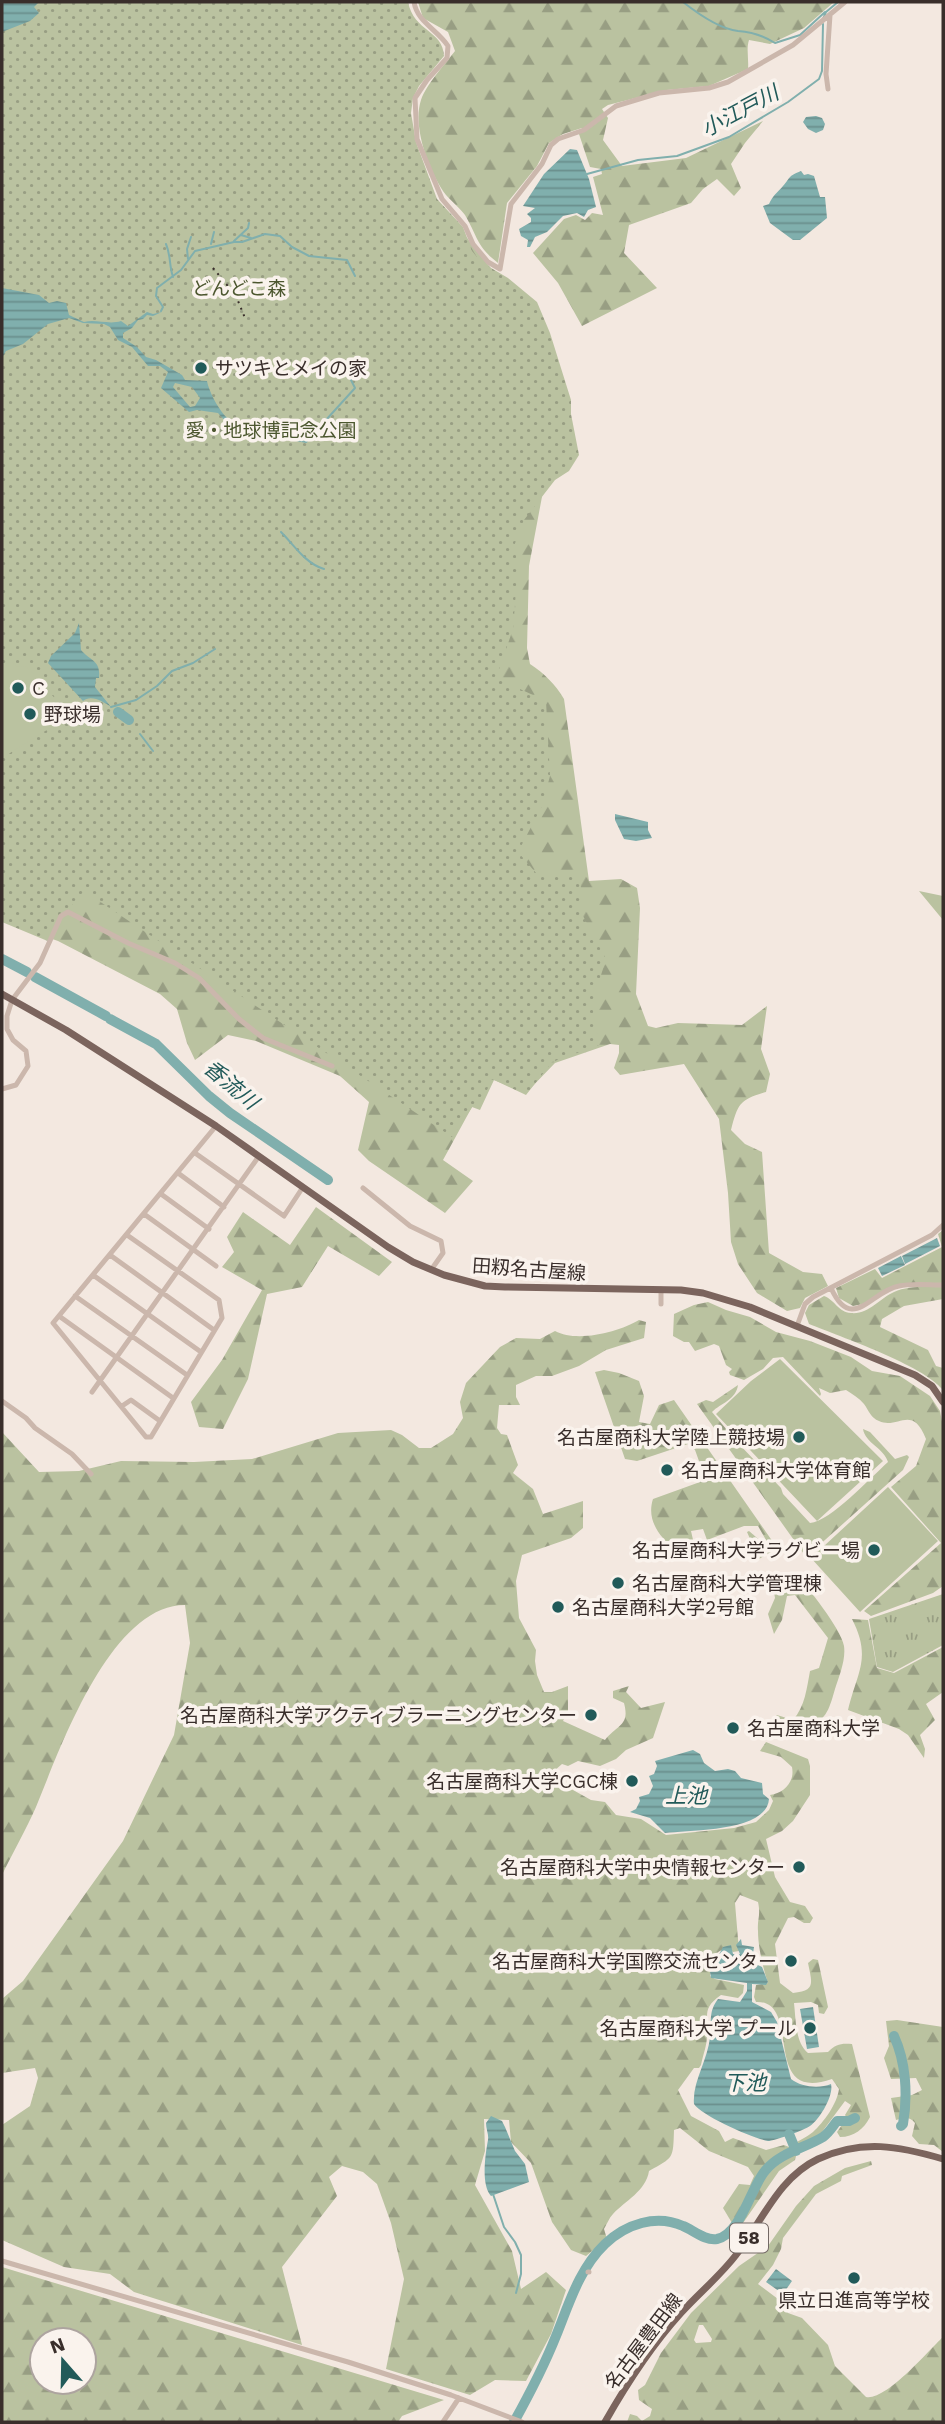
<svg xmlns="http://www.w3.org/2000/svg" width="945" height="2424" viewBox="0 0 945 2424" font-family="'Work Sans','Noto Sans JP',sans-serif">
  <defs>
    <pattern id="grass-tufts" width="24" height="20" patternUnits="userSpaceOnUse" patternTransform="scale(1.75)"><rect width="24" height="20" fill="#bac2a0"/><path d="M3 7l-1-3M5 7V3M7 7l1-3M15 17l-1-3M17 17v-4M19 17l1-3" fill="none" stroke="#989e83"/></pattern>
    <pattern id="forest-firs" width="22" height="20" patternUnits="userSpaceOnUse" patternTransform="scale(1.75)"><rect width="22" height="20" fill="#bac2a0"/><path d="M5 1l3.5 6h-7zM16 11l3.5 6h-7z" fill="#989e83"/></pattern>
    <pattern id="park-dots" width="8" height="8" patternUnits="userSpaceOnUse" patternTransform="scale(1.75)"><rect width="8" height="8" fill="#bac2a0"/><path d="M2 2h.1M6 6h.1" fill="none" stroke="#989e83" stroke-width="1.8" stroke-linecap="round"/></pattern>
    <pattern id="water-rules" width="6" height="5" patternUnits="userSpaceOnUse" patternTransform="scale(1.75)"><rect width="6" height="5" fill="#80afad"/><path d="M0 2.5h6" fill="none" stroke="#6a8f8d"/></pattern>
  </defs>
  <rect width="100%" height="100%" fill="#f3e8e0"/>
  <!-- grass -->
  <path fill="url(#grass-tufts)" d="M 943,1594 L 943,1645 L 893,1672 L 877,1667 L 869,1619 Z"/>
  <!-- forest -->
  <path fill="url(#forest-firs)" fill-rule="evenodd" d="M 418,2 L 834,2 L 804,28 L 770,44 L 749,40 C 746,49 749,59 748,69 L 709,86 L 667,90 L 608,105 L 602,109 L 608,118 L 603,140 L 622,166 L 686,158 L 763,121 L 745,143 L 731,164 L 741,188 L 734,196 L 717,179 L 703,189 L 691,203 L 629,225 L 624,253 L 657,288 L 582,326 L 558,283 L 533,253 L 564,219 L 576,215 L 585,220 L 592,213 L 603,215 L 593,177 L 602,174 L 601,169 L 590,167 L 579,134 L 582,128 L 563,134 L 549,143 L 537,166 L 507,203 L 498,263 C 476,246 478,237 465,215 C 460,208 452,202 446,195 C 429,172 412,127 421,100 C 426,85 445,64 455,51 L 448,32 L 423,18 Z
    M 407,101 L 407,120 L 431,192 L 493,271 L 544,486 L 529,566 L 527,648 L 530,664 C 545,674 555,684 564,699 L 589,881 L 621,879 L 637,888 L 640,908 L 636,994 L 648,1026 L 656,1028 L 678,1023 L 742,1025 L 767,1006 L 761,1049 L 770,1074 L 766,1092 C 739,1100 738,1104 731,1130 L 745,1144 L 762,1152 L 769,1253 L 803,1272 L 822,1274 L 828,1286 L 805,1298 L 800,1308 L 787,1311 L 757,1293 L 738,1264 L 731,1242 L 728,1193 L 719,1119 L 684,1064 L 620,1075 L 614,1068 L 619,1053 L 619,1045 L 610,1044 L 555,1063 L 526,1093 L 494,1080 L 480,1110 L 472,1107 L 443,1160 L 473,1181 L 445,1213 L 369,1161 L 358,1150 L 369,1102 L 340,1076 L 256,1041 L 228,1035 L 195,1060 L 187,1043 L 177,1009 L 160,994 L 58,941 L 18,927 L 2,800 Z
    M 919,891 L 943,896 L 943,920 Z
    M 316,1207 L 392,1262 L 379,1276 L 328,1246 L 302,1287 L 267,1294 L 248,1379 L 223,1429 L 199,1427 L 191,1402 L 222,1360 L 262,1290 L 222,1267 L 234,1252 L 227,1237 L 243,1212 L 290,1245 Z
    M 943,1230 L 943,1283 L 899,1284 L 863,1304 L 853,1306 L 839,1298 L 836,1288 L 875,1269 L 882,1278 L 942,1247 L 938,1234 Z
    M 943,1287 L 943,1299 L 904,1306 L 882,1319 L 880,1327 L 928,1350 L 936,1366 L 943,1368 L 943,1390 C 923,1365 841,1337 809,1324 L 805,1313 L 809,1305 L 824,1296 C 835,1300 838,1312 851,1313 C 868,1315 880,1298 894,1292 C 909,1285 928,1287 943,1287 Z
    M 708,1302 L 726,1310 L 750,1317 L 776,1332 L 810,1341 L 851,1357 L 872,1371 L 900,1376 L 930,1396 L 940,1411 L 943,1427 L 943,1586 L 933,1593 L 871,1616 L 864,1611 L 941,1543 L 891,1487 L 916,1466 L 926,1439 C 912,1403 898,1430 879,1421 C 871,1418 869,1411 864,1404 C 859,1398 852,1394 846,1390 L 830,1393 L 819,1388 L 821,1394 L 820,1396 L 783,1357 L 773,1358 L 763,1369 L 744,1380 L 730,1375 L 729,1372 L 732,1369 L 726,1365 L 719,1346 L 714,1344 L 695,1351 L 689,1342 L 684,1342 L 673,1336 L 674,1314 L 694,1305 Z
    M 639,1320 L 646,1322 L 644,1338 L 606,1350 L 579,1366 L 552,1376 L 536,1376 L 516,1385 L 516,1397 L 520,1405 L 499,1405 L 497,1428 L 501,1434 L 507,1435 L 518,1465 L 513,1473 L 533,1489 L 543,1514 L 583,1501 L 583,1528 L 571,1538 L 522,1555 L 516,1581 L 519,1618 L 536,1650 L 535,1661 L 537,1675 L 544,1692 L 552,1692 L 568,1686 L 568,1711 L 563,1721 L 605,1740 C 618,1724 630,1726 624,1703 L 613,1698 L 613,1691 L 629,1686 L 626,1692 L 641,1708 L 665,1702 L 653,1738 L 626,1750 L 616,1759 L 600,1766 L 578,1761 L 568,1766 L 562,1764 L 554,1771 L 555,1780 L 591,1800 L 605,1802 L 616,1815 L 641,1819 L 666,1835 L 734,1828 L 756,1822 L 769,1810 L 773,1801 L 770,1795 C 784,1793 795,1782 792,1767 L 781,1757 L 760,1751 L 766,1742 L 808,1759 L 810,1766 L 810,1795 L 793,1821 L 782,1831 L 766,1839 L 775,1877 L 790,1902 L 805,1906 L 813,1918 L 810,1923 L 804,1923 L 794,1917 L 788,1918 L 775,1944 L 780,1983 L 793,1993 C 816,1991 812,1983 808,1963 L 813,1959 L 818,1960 L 828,2007 L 824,2014 L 819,2013 L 818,2005 L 811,2002 L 794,2003 C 796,2020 795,2042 808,2053 L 828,2052 C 836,2044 841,2043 852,2044 L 870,2117 C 864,2129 854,2137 840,2137 L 837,2132 L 847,2118 L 845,2115 L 851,2105 L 845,2101 L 819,2136 L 798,2148 L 795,2160 L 779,2171 L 743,2223 L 735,2228 L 723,2208 L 739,2184 L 750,2185 L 754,2176 L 748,2167 L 709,2151 L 680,2128 L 674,2130 C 673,2159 674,2157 649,2171 C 646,2191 625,2201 613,2214 C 609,2218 607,2224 604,2229 L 607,2239 L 586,2256 L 571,2250 L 552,2222 L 531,2163 L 511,2142 L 509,2120 L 484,2119 L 485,2151 L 475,2185 L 512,2251 L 521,2289 L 546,2272 L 566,2290 L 551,2334 L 526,2381 L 495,2380 L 470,2395 L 386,2369 L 404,2279 L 391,2223 L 377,2184 L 363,2172 L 342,2166 L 329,2177 L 337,2196 L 282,2267 L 302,2345 L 134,2292 L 110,2274 L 64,2267 L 2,2240 L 2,2125 L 30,2106 L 38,2078 L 35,2068 L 2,2073 L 2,1999 L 23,1981 L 123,1841 L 174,1735 L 190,1643 L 185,1605 C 110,1605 60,1749 36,1807 C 26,1830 13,1852 2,1875 L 2,1432 L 39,1472 L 79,1471 L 121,1461 L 194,1462 L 252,1459 L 338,1433 L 391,1430 L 402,1435 L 419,1448 L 431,1448 L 453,1434 L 463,1418 L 460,1402 L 466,1383 L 500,1347 L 516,1338 L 540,1339 L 555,1331 C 577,1343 619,1332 639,1320 ZM 740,1895 L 758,1902 C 761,1916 757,1919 758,1931 C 758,1947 763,1968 768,1983 L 756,1985 L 754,1997 L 756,2002 C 804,2000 759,2104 832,2079 L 839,2089 C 837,2104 824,2122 813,2132 C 806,2138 797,2141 789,2147 L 784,2145 L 766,2150 L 733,2138 L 725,2142 L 719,2131 L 691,2116 L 678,2090 L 694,2068 L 699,2068 L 701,2065 C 703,2055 707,2045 707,2036 C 709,2015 701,2009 721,1995 L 738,1998 L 743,1993 L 744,1985 L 715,1979 L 710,1976 C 711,1961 713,1951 728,1948 L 733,1952 L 739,1951 L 735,1903 Z
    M 604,1370 L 619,1373 L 639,1381 L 644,1396 L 639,1422 L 650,1424 L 659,1405 L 674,1400 L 775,1545 L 771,1552 L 759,1559 L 747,1532 L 749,1531 L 763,1543 L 766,1540 L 758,1526 L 744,1526 L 707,1540 L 703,1529 L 691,1531 L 694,1544 L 676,1550 C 660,1538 646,1520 653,1499 L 700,1482 L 704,1475 L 695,1450 L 688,1444 L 637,1461 L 625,1459 L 595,1372 Z
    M 738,1385 C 736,1400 721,1403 712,1412 L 737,1442 L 781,1488 L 783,1494 L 810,1523 C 831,1521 870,1478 888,1462 C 884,1448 865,1443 863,1429 L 870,1432 L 895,1459 L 907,1455 L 909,1457 L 903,1470 L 806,1557 L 697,1404 L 706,1400 L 713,1402 Z
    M 795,1572 C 807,1587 841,1628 844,1646 C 846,1660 839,1676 835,1689 C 828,1713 827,1718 804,1731 L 773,1719 L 777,1715 L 793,1720 C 805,1707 807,1687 810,1671 L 819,1668 L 828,1638 L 795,1595 L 787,1596 L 782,1620 L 774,1634 L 768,1614 L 775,1598 L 773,1586 Z
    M 852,1619 L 868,1620 L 877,1668 L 894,1673 L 943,1647 L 943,1692 L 926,1704 L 935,1720 L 920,1735 L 925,1749 L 924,1758 L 908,1735 L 899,1729 L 848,1710 C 857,1672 872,1658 852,1619 Z
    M 897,2020 L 943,2027 L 943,2152 L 934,2145 L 919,2144 L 912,2136 L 915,2123 C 909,2116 904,2118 896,2120 L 891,2098 L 912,2095 L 922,2090 L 916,2078 L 891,2079 L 884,2058 L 889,2046 L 886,2021 Z
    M 871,2161 L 872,2165 L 842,2176 L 841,2181 L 816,2194 L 783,2238 L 781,2249 L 773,2265 L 758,2284 L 782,2302 L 788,2313 L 802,2318 L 828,2345 L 835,2366 L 866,2397 C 886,2401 928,2351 943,2337 L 943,2422 L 627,2422 L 630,2414 L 637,2416 L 642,2421 L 650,2416 L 652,2409 L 639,2400 L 638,2390 L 645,2385 L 661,2353 L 691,2313 L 739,2266 L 768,2246 L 796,2206 L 814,2186 L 845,2168 ZM 699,2325 L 703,2325 L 712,2339 L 711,2342 L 696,2343 L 694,2340 Z
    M 2,2267 L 15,2271 L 444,2400 L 402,2416 L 398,2422 L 2,2422 ZM 42,2340 L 84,2340 L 84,2382 L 42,2382 Z"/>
  <!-- park -->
  <path fill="url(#park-dots)" d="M 2,2 L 408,2 C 414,32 443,30 444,56 L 419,86 L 413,98 L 411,113 L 416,142 L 437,199 L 463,227 L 472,251 L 481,262 L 508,278 L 537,302 L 550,333 L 571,400 L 571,414 L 579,455 L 569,471 L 555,480 L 524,520 L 514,546 L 518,566 L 513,629 L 496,678 L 546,701 L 550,776 L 542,806 L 518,852 L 536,873 L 580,876 L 583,916 L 606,959 L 592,1004 L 599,1045 L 552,1062 L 526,1095 L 492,1079 L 479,1108 L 473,1106 L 452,1137 L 84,891 L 66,912 L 50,942 L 2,922 Z"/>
  <!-- pitch -->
  <path fill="#bac2a0" d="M 11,662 L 18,667 L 26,666 L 60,704 L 58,723 L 2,758 L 2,664 Z
    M 780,1359 L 883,1461 L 817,1521 L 716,1414 L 751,1381 Z
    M 888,1487 L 938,1541 L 860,1612 L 811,1558 Z"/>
  <!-- water -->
  <path fill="url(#water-rules)" fill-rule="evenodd" d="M 2,2 L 39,2 L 34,7 L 39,13 L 30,21 L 2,32 Z
    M 816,116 L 822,118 L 825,124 L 823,130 L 816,133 L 808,129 L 803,122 L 806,117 Z
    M 570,149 L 577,150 L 589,179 L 596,207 L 588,210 L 584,217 L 577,213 L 563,216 L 547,232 L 535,237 L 530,247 L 527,247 L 528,240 L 521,236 L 519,229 L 531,222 L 531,218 L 527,214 L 535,208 L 523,206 L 544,174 Z
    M 801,171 L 804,175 L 808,174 L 814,176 L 820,197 L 825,197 L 827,218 L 800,240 L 793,240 L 770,223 L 763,206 L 769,204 C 773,195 777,193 783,186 C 791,177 788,176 801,171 Z
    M 2,288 L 39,295 L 49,303 L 57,301 L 66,303 L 69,315 L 84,322 C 96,319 109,325 121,321 L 128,326 L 147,312 L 153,314 L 162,312 L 153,316 L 147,315 L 143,319 L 138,320 L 132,328 L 123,333 L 123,338 L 137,347 L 146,357 L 156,360 L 182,375 L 185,380 L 207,381 C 209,392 221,415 231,421 C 234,423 238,422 242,423 L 242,429 L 238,430 L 226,422 L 218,413 L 197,410 L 189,412 L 161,388 L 168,372 L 160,366 L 148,366 L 132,347 L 118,340 L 110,327 L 104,324 L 83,323 L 69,318 L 48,324 L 23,344 L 6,351 L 2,358 ZM 175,383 L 192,387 L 200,398 L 195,406 L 190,407 L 173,387 Z
    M 79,623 L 81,650 C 90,661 101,660 99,678 L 96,678 L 95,687 L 111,707 C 104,702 91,694 83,701 L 48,663 L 51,656 L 75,633 Z
    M 615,814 L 648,822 L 648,830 L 652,838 L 636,841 L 624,839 L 615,820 Z
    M 937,1238 L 940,1246 L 905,1264 L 902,1256 Z
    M 901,1256 L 905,1265 L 882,1276 L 878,1268 Z
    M 693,1750 L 700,1754 L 704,1763 L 715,1771 L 728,1769 L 735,1771 L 741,1778 L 762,1783 L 763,1794 L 769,1799 C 767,1832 690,1830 665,1833 L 650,1818 L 630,1812 L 636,1809 L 640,1801 L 639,1797 L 649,1794 L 653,1786 L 649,1776 L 654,1774 L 657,1766 L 655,1761 Z
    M 741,1939 L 742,1945 L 754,1947 L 753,1954 L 756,1964 L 762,1967 L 768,1982 L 766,1985 L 752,1984 L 752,2002 L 771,2012 L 777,2022 L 791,2079 C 801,2087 819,2089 831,2084 C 834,2095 820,2119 810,2126 C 805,2130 774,2141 768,2141 C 752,2138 702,2116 694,2104 C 692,2082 708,2060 710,2037 C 712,2022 708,2012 718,1999 L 740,2002 L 747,1991 L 747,1983 L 711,1978 L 710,1972 L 723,1947 L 731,1945 L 733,1954 L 740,1954 L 736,1945 Z
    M 813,2007 L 819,2047 L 807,2049 L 800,2009 Z
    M 491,2116 L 502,2121 L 505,2127 L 515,2151 L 525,2164 L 529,2182 L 491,2196 C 481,2185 485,2156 488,2140 C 489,2135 486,2129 486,2123 Z
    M 776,2269 L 792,2281 L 783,2294 L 766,2282 Z"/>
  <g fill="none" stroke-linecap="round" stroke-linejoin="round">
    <!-- stream -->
    <path stroke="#80afad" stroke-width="2" d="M 683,2 C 697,13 720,29 738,31 C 751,32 764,36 775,43 L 800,35 L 825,12
      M 823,19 L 826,12 L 838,2
      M 587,174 L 638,160 L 677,156 L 729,137 L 788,102 L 819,79 L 822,71 L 823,24
      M 241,235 L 251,238
      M 234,241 L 248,228 L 249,223
      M 166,244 C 171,256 169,265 173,277
      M 211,244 L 214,232
      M 188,259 L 187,249 L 191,237
      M 161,311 L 163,307 L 156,296 L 157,288 L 181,270 L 195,251 L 234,242 L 242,242 L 265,234 L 280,236 L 292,247 L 309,256 L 347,260 L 355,276
      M 244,429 L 306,442 L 355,388 L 351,380
      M 281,532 C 294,545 306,564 324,569
      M 111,707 L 136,700 L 157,686 L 172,671 L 193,663 L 215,649
      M 140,734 L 153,751
      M 493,2194 L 504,2227 L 515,2242 L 521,2255 L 521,2274 L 516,2293"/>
    <!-- river -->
    <path stroke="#80afad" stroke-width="10" d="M 118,712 L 129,720
      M 2,959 L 27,972
      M 35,977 L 106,1016
      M 110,1019 L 156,1044 L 209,1096 L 230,1113 L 328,1180
      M 894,2036 C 906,2062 908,2095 903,2124 L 901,2126
      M 789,2134 L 796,2151
      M 514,2422 C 529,2395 544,2366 556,2336 C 569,2304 579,2269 605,2244 C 626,2224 656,2214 683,2226 C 693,2230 705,2241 717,2239 C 741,2234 751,2187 765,2171 C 779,2153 805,2148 823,2137 C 829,2133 833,2126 837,2121 L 849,2121 L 855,2118"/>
    <!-- minor -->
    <path stroke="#cbb7ac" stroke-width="5" d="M 414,2 C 417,22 438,30 448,46 L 447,58 L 427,80 L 415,98 L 417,139 L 442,199 L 465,226 L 473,244 L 488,262 L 500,269 L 511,204 L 542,164 L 551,145 L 558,139 L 584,130 L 616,106 L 659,93 L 709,88 L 728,82 L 793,45 L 845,2
      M 828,89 L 826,74 L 830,15
      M 2,1089 L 16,1085 L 28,1066 L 26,1051 L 13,1040 L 7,1029 L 7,1016 L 12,1000 L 40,963 L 61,916 L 68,912 L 128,943 L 175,963 L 199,978 L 239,1019 L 263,1038 L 332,1066
      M 195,1153 L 284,1216 L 303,1187
      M 178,1173 L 224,1207
      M 363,1188 L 410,1226 L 441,1241 L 443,1253 L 431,1270
      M 161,1194 L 209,1229
      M 144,1214 L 216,1266
      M 127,1235 L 219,1300 L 222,1318 L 151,1437 L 146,1437 L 53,1323 L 216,1126
      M 110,1255 L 214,1330
      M 93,1275 L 201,1352
      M 831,1288 C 852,1334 871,1291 899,1286 C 912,1283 929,1285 943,1285
      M 661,1289 L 661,1304
      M 75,1296 L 187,1375
      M 59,1316 L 173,1398
      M 797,1326 L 805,1304 L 813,1297 L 932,1235 L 943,1225
      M 92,1392 L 259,1156
      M 2,1401 L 26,1418 L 35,1428 L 72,1454 L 91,1474
      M 122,1406 L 131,1400 L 160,1421
      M 2,2261 L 348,2362 L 451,2395 L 522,2422
      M 588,2272 L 589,2272
      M 443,2422 L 459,2398"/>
    <!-- major -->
    <path stroke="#7b645d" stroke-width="7" d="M 2,994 L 66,1030 L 216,1126 L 388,1247 L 413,1262 L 444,1275 L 485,1286 L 505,1287 L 681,1290 L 703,1293 L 750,1307 L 915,1375 L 932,1386 L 943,1402
      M 605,2422 C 626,2385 652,2345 681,2313 C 699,2293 720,2276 736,2255 C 762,2222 778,2178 818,2159 C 862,2139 899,2146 943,2159"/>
    <!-- rail -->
    <path stroke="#392e2b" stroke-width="2" stroke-dasharray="2 5" stroke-linecap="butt" d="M 213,268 L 236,296 L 245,318"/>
  </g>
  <!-- markers -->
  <g fill="#215a59" stroke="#faf3ed" stroke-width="2.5">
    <circle cx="201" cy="368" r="7"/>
    <circle cx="18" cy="688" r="7"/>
    <circle cx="30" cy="714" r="7"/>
    <circle cx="799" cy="1437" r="7"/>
    <circle cx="667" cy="1470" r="7"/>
    <circle cx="874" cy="1550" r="7"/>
    <circle cx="618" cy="1583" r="7"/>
    <circle cx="558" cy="1607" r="7"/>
    <circle cx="591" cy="1715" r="7"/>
    <circle cx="733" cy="1728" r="7"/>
    <circle cx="632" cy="1781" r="7"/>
    <circle cx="799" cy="1867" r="7"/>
    <circle cx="791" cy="1961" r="7"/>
    <circle cx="810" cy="2028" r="7"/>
    <circle cx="854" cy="2278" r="7"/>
  </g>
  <g text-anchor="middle" stroke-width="7" stroke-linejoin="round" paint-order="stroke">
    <!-- shield labels -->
    <rect fill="#faf3ed" stroke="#736965" stroke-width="2" x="730" y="2223.5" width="38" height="29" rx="5"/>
    <g font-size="18" font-weight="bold" fill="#392e2b">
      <text x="749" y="2244">58</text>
    </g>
    <!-- park labels -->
    <g font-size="19" fill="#4c572f" stroke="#faf3ed">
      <text x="239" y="295">どんどこ森</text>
      <text x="271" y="437">愛・地球博記念公園</text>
    </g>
    <!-- poi labels -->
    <g font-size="19" fill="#392e2b" stroke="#faf3ed" text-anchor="start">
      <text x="215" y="375">サツキとメイの家</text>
      <text x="32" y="695">C</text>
      <text x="44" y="721">野球場</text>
      <text x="785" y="1444" text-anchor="end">名古屋商科大学陸上競技場</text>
      <text x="681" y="1477">名古屋商科大学体育館</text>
      <text x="860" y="1557" text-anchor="end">名古屋商科大学ラグビー場</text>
      <text x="632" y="1590">名古屋商科大学管理棟</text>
      <text x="572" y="1614">名古屋商科大学2号館</text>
      <text x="577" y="1722" text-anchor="end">名古屋商科大学アクティブラーニングセンター</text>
      <text x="747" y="1735">名古屋商科大学</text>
      <text x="618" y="1788" text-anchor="end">名古屋商科大学CGC棟</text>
      <text x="785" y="1874" text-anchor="end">名古屋商科大学中央情報センター</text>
      <text x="777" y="1968" text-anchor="end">名古屋商科大学国際交流センター</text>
      <text x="796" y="2035" text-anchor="end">名古屋商科大学 プール</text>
      <text x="854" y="2307" text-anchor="middle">県立日進高等学校</text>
    </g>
    <!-- street labels -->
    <g font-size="19" fill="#392e2b" stroke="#faf3ed">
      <text transform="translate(529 1269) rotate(4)" y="7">田籾名古屋線</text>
      <text transform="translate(643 2341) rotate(-53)" y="7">名古屋豊田線</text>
    </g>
    <!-- water labels -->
    <g font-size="21" font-style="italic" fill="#215a59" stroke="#faf3ed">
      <text transform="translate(740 111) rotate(-28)" y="7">小江戸川</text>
      <text transform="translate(231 1085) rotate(40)" y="7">香流川</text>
      <text x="686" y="1803">上池</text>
      <text x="745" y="2090">下池</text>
    </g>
  </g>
  <!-- border -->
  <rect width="945" height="2424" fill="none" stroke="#392e2b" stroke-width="7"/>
  <!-- north arrow -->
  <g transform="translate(63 2361) rotate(340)"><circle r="33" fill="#faf3ed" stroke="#ada49f" stroke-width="2"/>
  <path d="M0-5L12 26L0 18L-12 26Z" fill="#215a59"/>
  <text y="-10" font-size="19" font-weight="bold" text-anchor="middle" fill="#392e2b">N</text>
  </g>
</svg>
